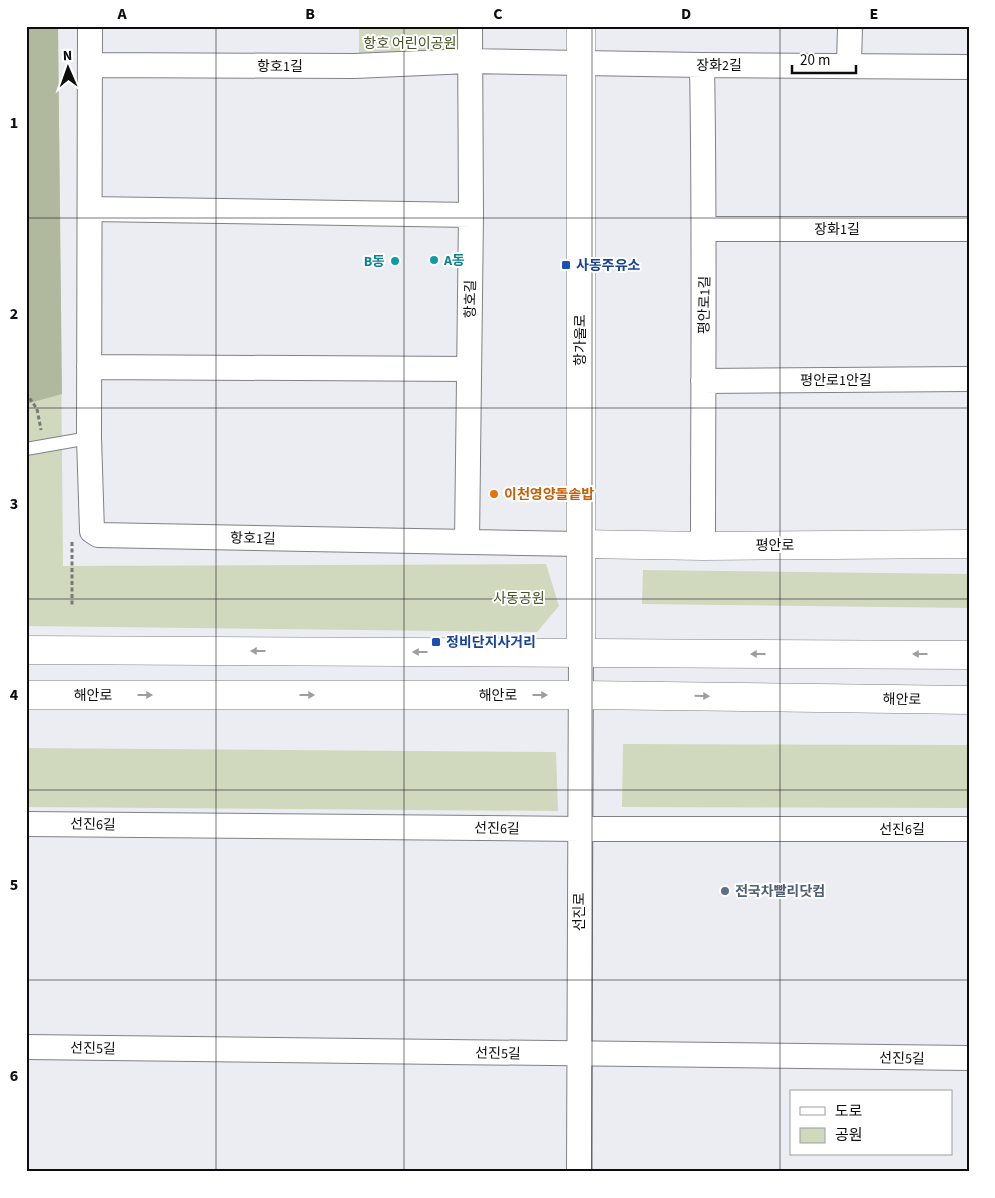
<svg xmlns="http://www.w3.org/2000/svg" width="995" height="1198" viewBox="0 0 995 1198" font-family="'Source Sans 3','Noto Sans KR',sans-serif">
  <rect width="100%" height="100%" fill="#ecedf2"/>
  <!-- green -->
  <path fill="#d0d9bd" d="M 26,26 L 58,26 L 63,566 L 546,564 L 559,606 L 537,632 L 26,626 Z
    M 359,26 L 461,26 L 461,60 L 359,60 Z
    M 643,570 L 969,574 L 969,608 L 642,604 Z
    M 623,744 L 969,745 L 969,808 L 622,807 Z
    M 26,748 L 556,752 L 558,811 L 26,807 Z"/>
  <!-- forest -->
  <path fill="#b0b99d" d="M 26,26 L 58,26 L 62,394 L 26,404 Z"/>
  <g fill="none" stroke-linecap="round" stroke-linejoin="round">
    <!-- lane casing -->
    <g stroke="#808186" stroke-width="14">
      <path id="lane" d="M 26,449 L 89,438"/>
    </g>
    <!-- street casing -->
    <g stroke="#808186" stroke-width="26">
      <path id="street" d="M 90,26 L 89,438 L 92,531 L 98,535 L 580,544
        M 90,65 L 354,66 L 469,61 L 702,65 L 969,67
        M 702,65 C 705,225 703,385 703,546
        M 849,65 L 850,26
        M 90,209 L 471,215
        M 705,229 L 969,229
        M 89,367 L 469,369
        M 703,381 L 969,379
        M 467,542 L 471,215 L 470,26
        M 26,824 L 580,829 L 969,829
        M 26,1047 L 969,1058
        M 579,1172 L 581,653"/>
    </g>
    <!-- secondary casing -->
    <g stroke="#808186" stroke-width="29">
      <path id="secondary" d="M 581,26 L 581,653
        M 580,544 L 703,546 L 969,544"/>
    </g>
    <!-- primary casing -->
    <g stroke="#808186" stroke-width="29">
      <path id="primary" d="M 26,650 L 969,655
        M 26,695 L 582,695 L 969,700"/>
    </g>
    <!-- path -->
    <path stroke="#77787b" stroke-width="3" stroke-dasharray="4 2.5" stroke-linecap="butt" d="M 26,393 L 37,409 L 41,430
      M 72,542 L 72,607"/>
    <!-- lane -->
    <use href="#lane" stroke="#fff" stroke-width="12"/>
    <!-- street -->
    <use href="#street" stroke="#fff" stroke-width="24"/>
    <!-- secondary -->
    <use href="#secondary" stroke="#fff" stroke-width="28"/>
    <!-- primary -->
    <use href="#primary" stroke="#fff" stroke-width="28"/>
  </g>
  <!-- one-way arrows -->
  <defs><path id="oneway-solid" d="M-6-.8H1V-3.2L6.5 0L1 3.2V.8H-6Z" transform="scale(1.25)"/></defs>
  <g fill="#9e9e9f">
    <use href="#oneway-solid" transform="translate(258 651) rotate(-180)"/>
    <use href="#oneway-solid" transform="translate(420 652) rotate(-180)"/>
    <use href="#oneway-solid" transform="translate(758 654) rotate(-180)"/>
    <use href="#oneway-solid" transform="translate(920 654) rotate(-180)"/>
    <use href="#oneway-solid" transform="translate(145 695)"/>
    <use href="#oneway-solid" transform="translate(307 695)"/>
    <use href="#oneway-solid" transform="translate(540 695)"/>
    <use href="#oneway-solid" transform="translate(702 696) rotate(1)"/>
  </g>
  <!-- grid -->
  <path fill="none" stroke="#0d0d0e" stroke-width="1" stroke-opacity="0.55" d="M 216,26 L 216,1172M 404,26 L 404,1172M 592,26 L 592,1172M 780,26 L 780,1172M 26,218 L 969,218M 26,408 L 969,408M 26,599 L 969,599M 26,790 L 969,790M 26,980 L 969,980"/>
  <!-- markers -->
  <g fill="#0f9aa8" stroke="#fff" stroke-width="2">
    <circle cx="434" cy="260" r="5"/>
    <circle cx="395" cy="261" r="5"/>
  </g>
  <g fill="#1a4fb4" stroke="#fff" stroke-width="2">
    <rect x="561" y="260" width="10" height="10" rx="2.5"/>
    <rect x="431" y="637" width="10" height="10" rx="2.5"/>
  </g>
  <circle fill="#e8710a" stroke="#fff" stroke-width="2" cx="494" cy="494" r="5"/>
  <circle fill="#5c6f8a" stroke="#fff" stroke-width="2" cx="725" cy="891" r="5"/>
  <g text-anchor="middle" stroke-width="4" stroke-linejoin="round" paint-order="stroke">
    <!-- park labels -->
    <g font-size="14" fill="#465223" stroke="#fff">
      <text x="410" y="48">항호 어린이공원</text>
      <text x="519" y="603">사동공원</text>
    </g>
    <!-- street labels -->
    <g font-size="14" fill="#0d0d0e" stroke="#fff">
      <text x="719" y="70">장화2길</text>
      <text x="280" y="71">항호1길</text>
      <text x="837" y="234">장화1길</text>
      <text transform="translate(470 299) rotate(-89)" y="5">항호길</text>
      <text transform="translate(704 305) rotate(-89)" y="5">평안로1길</text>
      <text transform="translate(580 340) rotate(-90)" y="5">항가울로</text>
      <text x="836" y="385">평안로1안길</text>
      <text transform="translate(253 538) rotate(1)" y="5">항호1길</text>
      <text x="775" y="550">평안로</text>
      <text x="93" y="700">해안로</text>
      <text x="498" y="700">해안로</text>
      <text transform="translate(902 699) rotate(1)" y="5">해안로</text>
      <text transform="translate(93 824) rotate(1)" y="5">선진6길</text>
      <text transform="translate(497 828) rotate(1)" y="5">선진6길</text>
      <text x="902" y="834">선진6길</text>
      <text transform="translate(579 912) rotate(-90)" y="5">선진로</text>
      <text transform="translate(93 1048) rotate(1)" y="5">선진5길</text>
      <text transform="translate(498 1053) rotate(1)" y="5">선진5길</text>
      <text transform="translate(902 1058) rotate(1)" y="5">선진5길</text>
    </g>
    <!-- culture labels -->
    <g font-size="14" font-weight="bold" fill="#0d838f" stroke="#fff" text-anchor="start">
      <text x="444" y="265">A동</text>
      <text x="385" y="266" text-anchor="end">B동</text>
    </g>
    <!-- transit labels -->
    <g font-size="14" font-weight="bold" fill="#164399" stroke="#fff" text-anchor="start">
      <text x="576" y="270">사동주유소</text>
      <text x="446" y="647">정비단지사거리</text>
    </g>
    <!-- food labels -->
    <g font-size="14" font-weight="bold" fill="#c56008" stroke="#fff" text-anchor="start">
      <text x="504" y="499">이천영양돌솥밥</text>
    </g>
    <!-- service labels -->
    <g font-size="14" font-weight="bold" fill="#4e5e75" stroke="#fff" text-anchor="start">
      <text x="735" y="896">전국차빨리닷컴</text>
    </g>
  </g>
  <!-- border -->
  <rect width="995" height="1198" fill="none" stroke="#ffffff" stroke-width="55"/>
  <!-- legend -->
  <rect x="790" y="1090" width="162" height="65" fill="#ffffff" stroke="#9e9e9f"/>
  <rect x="800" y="1107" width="25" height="8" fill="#ffffff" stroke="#9e9e9f"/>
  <text x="835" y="1116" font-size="15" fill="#0d0d0e">도로</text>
  <rect x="800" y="1128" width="25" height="15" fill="#d0d9bd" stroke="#9e9e9f"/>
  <text x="835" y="1140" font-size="15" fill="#0d0d0e">공원</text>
  <!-- north arrow -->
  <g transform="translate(68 68) rotate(358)" stroke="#ffffff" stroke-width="4" paint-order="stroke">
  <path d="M0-4L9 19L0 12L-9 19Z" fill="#0d0d0e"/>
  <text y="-8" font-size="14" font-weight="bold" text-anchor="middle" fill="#0d0d0e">N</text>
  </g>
  <!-- scale -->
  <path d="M792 65v8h64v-8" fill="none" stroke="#0d0d0e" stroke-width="2.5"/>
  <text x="800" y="65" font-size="15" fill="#0d0d0e" stroke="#ffffff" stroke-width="4" paint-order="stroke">20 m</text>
  <rect x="28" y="28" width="940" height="1142" fill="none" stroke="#0d0d0e" stroke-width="2"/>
  <g font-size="16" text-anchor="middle" font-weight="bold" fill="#0d0d0e">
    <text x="122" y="19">A</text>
    <text x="310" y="19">B</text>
    <text x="498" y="19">C</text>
    <text x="686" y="19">D</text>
    <text x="874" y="19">E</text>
    <text x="14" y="128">1</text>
    <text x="14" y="319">2</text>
    <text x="14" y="509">3</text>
    <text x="14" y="700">4</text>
    <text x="14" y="890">5</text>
    <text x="14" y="1081">6</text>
  </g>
</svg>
